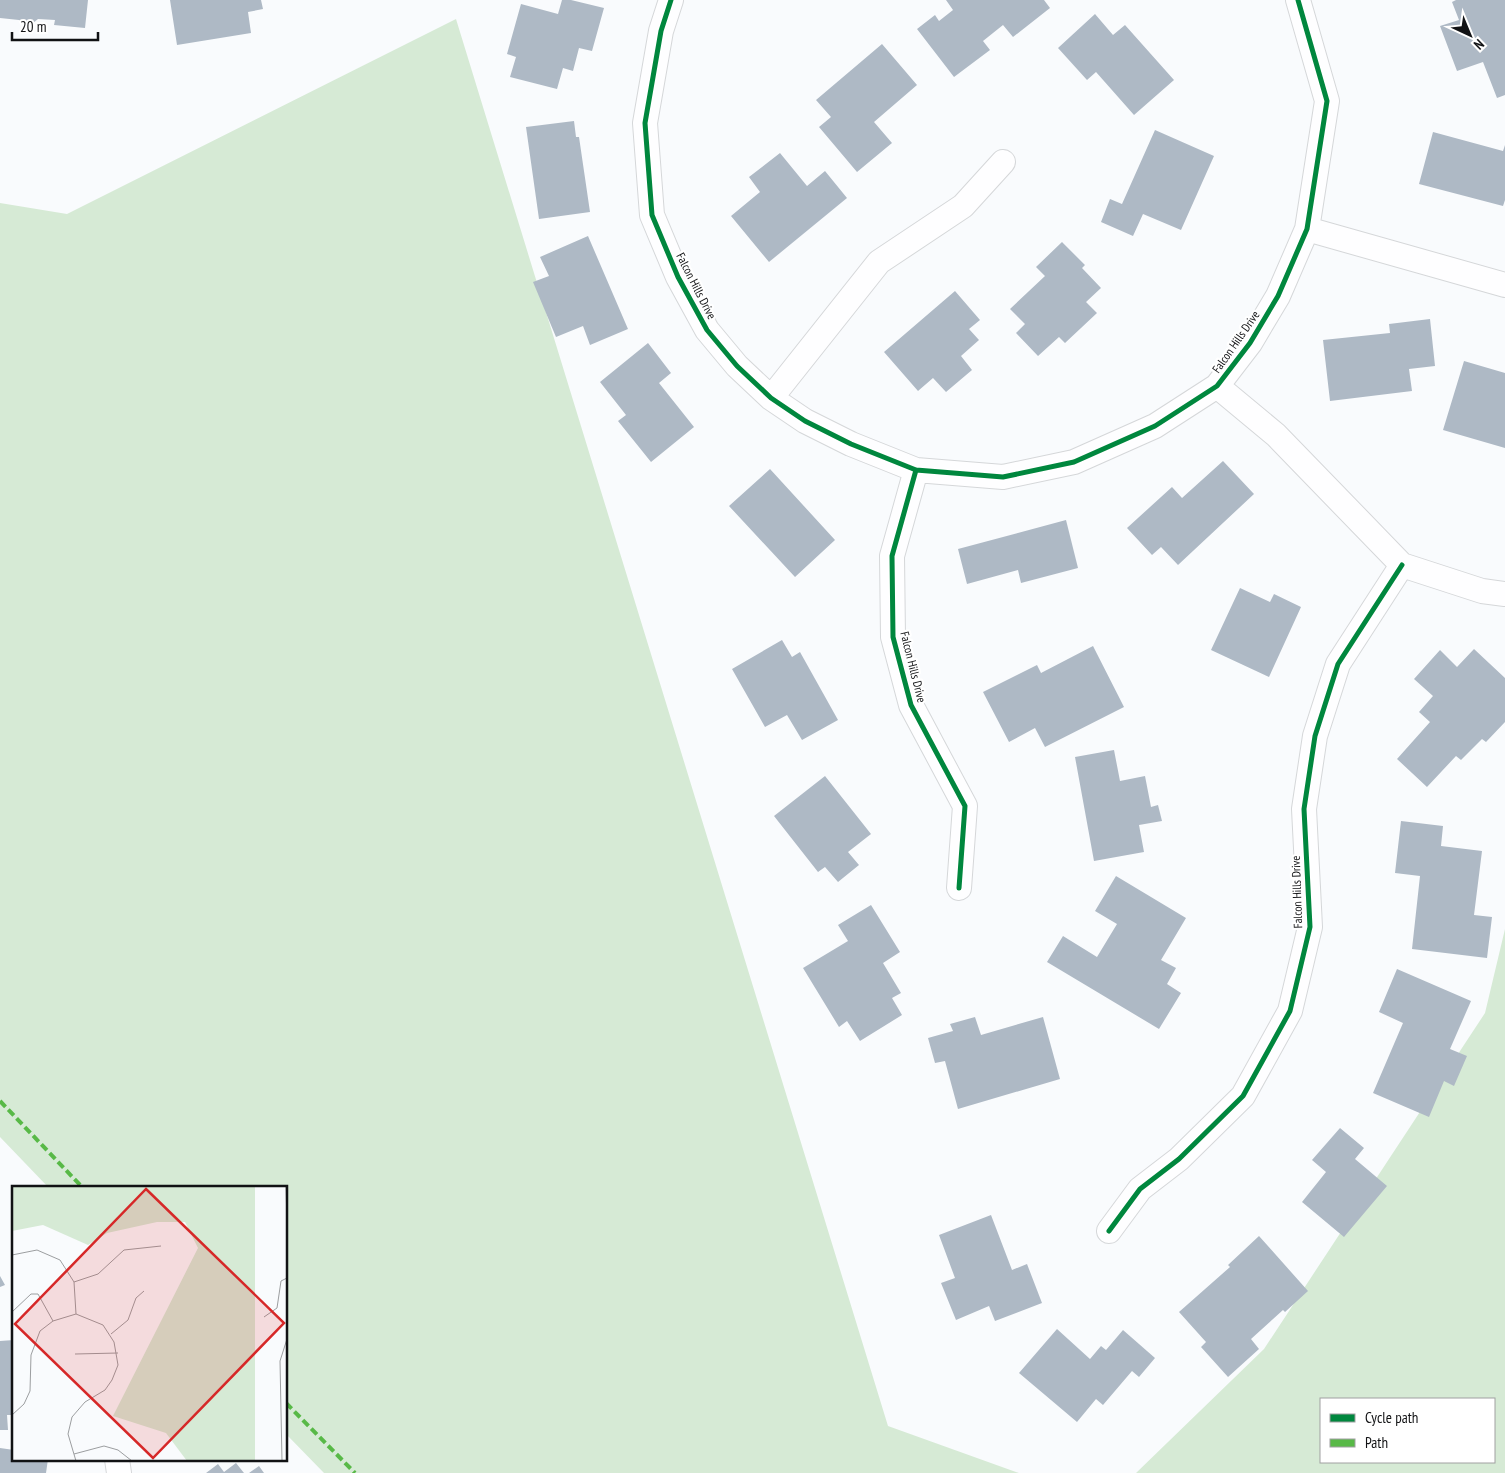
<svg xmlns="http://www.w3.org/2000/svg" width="1505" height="1473" viewBox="0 0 1505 1473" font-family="'PT Sans Narrow',sans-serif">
  <rect width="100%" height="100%" fill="#f9fbfd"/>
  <!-- green -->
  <path fill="#d6ead5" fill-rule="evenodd" d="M 456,19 L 888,1426 L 1019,1473 L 324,1473 L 286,1434 L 286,1187 L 48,1187 L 0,1137 L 0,203 L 67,214 Z
    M 1505,929 L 1505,1473 L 1136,1473 L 1264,1349 L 1485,1013 ZM 1321,1399 L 1494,1399 L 1494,1462 L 1321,1462 Z"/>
  <!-- building -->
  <path fill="#aeb9c5" d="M 0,0 L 88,0 L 85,28 L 54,25 L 55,20 L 38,19 L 33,23 L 22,23 L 19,20 L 0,18 Z
    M 170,0 L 261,0 L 263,9 L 248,12 L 251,33 L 177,45 Z
    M 562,0 L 571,0 L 604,8 L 592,51 L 579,48 L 573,71 L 563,68 L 557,89 L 510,77 L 516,57 L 507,54 L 521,4 L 558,14 Z
    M 946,0 L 1044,0 L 1050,8 L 1013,37 L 1003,25 L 983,41 L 990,50 L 954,77 L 917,29 L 935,15 L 939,21 L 953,10 Z
    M 1456,0 L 1505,0 L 1505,95 L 1497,98 L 1483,62 L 1457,71 L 1440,26 L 1459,20 L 1452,2 Z
    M 1095,14 L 1113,35 L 1125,25 L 1174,80 L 1134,115 L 1096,72 L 1087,80 L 1058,48 Z
    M 882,44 L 917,85 L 874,122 L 892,143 L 857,172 L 819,127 L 831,117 L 816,100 Z
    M 574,121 L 576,137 L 579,137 L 590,212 L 539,219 L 526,127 Z
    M 1155,130 L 1214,156 L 1181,230 L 1143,214 L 1133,236 L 1101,222 L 1110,199 L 1122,204 Z
    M 1433,132 L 1503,151 L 1505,145 L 1505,200 L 1503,206 L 1419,184 Z
    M 780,153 L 807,186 L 825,171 L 847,198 L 769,262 L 731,216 L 760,192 L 749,177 Z
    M 588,236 L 628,329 L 590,345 L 583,326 L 556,337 L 533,282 L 549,276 L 540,257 Z
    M 1062,242 L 1085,265 L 1082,268 L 1101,288 L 1086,302 L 1097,313 L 1065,343 L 1059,337 L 1038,356 L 1016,333 L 1025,324 L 1010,309 L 1045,276 L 1036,267 Z
    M 955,291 L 980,320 L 969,329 L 979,340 L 961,356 L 972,370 L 946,392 L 933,378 L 918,391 L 884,352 Z
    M 1430,319 L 1435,366 L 1409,369 L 1412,391 L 1330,401 L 1323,340 L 1390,333 L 1389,324 Z
    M 648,343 L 671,373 L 659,383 L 694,427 L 651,462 L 618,421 L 626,415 L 600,382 Z
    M 1464,361 L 1505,373 L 1505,448 L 1443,430 Z
    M 1223,461 L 1254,494 L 1178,565 L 1161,547 L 1152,555 L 1127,528 L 1172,487 L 1182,498 Z
    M 770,469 L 835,540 L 795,577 L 729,506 Z
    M 1066,520 L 1078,568 L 1021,583 L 1018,570 L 967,584 L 958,549 Z
    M 1240,588 L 1270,602 L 1274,594 L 1301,607 L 1269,677 L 1211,650 Z
    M 782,640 L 792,657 L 800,652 L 838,720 L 802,740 L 787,715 L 765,727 L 732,669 Z
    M 1093,646 L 1124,707 L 1045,747 L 1035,728 L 1009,742 L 983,692 L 1037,665 L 1041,673 Z
    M 1474,649 L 1505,678 L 1505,722 L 1486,742 L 1482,739 L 1461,760 L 1456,756 L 1427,787 L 1397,759 L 1430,722 L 1419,712 L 1433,696 L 1414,679 L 1440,650 L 1457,667 Z
    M 1114,750 L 1120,781 L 1145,776 L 1151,807 L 1158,805 L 1162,821 L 1139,825 L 1144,852 L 1094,861 L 1075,757 Z
    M 825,776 L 871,834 L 848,852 L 859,865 L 838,882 L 825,867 L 818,872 L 774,816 Z
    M 1401,821 L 1443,826 L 1441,846 L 1482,851 L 1474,915 L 1492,917 L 1487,958 L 1412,949 L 1420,876 L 1395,873 Z
    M 1116,876 L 1186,918 L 1161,960 L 1176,968 L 1167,984 L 1181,993 L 1159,1029 L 1047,962 L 1063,936 L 1097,957 L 1117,924 L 1095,911 Z
    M 871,905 L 900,952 L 883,963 L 901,993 L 892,998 L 902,1015 L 860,1041 L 847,1021 L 839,1027 L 803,968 L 848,941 L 838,925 Z
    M 1397,969 L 1471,1001 L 1450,1049 L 1467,1056 L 1454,1086 L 1444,1081 L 1429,1117 L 1373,1093 L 1403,1023 L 1379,1012 Z
    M 975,1017 L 981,1035 L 1043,1017 L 1060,1079 L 958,1109 L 945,1061 L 935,1063 L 928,1038 L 953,1031 L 950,1024 Z
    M 1340,1128 L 1364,1148 L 1355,1159 L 1387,1186 L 1344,1237 L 1302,1202 L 1326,1172 L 1312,1160 Z
    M 991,1215 L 1012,1270 L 1027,1264 L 1042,1303 L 995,1321 L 989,1306 L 956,1320 L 941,1283 L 955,1278 L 939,1235 Z
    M 1259,1236 L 1308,1291 L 1285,1312 L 1283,1310 L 1251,1339 L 1259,1349 L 1228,1377 L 1201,1347 L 1206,1342 L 1179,1312 L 1230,1267 L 1228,1265 Z
    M 0,1276 L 5,1285 L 0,1287 Z
    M 1057,1329 L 1090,1359 L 1101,1346 L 1106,1350 L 1123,1330 L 1155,1358 L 1139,1377 L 1132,1371 L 1103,1405 L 1096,1399 L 1077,1422 L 1019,1373 Z
    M 14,1340 L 14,1415 L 7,1415 L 8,1430 L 0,1430 L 0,1341 Z
    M 0,1448 L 14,1450 L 14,1459 L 48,1459 L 46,1473 L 0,1473 Z
    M 236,1463 L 244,1473 L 206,1473 L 218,1464 L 224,1472 Z
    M 259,1466 L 264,1473 L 249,1473 Z"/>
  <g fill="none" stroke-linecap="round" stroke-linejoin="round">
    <!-- minor casing -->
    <g stroke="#d5d7d9" stroke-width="26">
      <path id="minor" d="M 671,0 L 661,31 L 645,123 L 652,215 L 678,277 L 707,330 L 737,366 L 771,398 L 805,421 L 851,444 L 916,470 L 1003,477 L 1074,462 L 1155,426 L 1217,386 L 1250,343 L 1278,296 L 1307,229 L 1327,101 L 1298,0
        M 1307,229 L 1505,285
        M 1217,386 L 1276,435 L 1402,565 L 1482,591 L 1505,594
        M 771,398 L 879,262 L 963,206 L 1003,162
        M 916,470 L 892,556 L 893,637 L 911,705 L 965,806 L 959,888
        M 1109,1231 L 1140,1189 L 1179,1159 L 1243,1096 L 1290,1011 L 1310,927 L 1304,809 L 1315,736 L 1338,664 L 1402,565
        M 117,1459 L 119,1473"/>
    </g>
    <!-- minor -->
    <use href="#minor" stroke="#fefeff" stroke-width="24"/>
    <!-- quiet -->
    <path stroke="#58b947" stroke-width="4" stroke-dasharray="8 4" stroke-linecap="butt" d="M 0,1101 L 82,1187
      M 286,1403 L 355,1473"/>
    <!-- cycleway casing -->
    <g stroke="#fff" stroke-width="8">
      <path id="cycleway" d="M 671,0 L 661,31 L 645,123 L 652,215 L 678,277 L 707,330 L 737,366 L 771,398 L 805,421 L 851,444 L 916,470 L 1003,477 L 1074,462 L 1155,426 L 1217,386 L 1250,343 L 1278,296 L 1307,229 L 1327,101 L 1298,0
        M 916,470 L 892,556 L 893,637 L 911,705 L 965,806 L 959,888
        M 1109,1231 L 1140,1189 L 1179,1159 L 1243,1096 L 1290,1011 L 1310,927 L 1304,809 L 1315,736 L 1338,664 L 1402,565"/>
    </g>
    <!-- cycleway -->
    <use href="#cycleway" stroke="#00873e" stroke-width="5"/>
  </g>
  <g text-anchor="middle" stroke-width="4.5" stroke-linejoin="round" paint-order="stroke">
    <!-- street labels -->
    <g font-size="12" fill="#111214" stroke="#fff">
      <text transform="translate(696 286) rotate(63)" y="4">Falcon Hills Drive</text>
      <text transform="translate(1236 342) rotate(-55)" y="4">Falcon Hills Drive</text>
      <text transform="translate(913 667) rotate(76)" y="4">Falcon Hills Drive</text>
      <text transform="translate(1297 892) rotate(-92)" y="4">Falcon Hills Drive</text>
    </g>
  </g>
  <!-- overview -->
  <g transform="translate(12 1186)">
    <rect width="275" height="275" fill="#f9fbfd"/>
    <path d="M 0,0 L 243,0 L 243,275 L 175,275 L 154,247 L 101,230 L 186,62 L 173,36 L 145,36 L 95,47 L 76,59 L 31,39 L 0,45 Z" fill="#d6ead5"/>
    <path fill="none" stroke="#9c9ea0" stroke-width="1" d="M 274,0 L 275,36M 0,69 L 25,64 L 48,74 L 62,96 L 64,128M 62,96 L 86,88 L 112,64 L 149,60M 0,126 L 19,108 L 26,108 L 41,135M 252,131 L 265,122 L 269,95 L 275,92M 99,148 L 116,134 L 124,112 L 132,105M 63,168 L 106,167M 0,229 L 12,218 L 18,205 L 19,169 L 28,145 L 41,135 L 64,128 L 91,139 L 102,156 L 106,179 L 100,194 L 93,204 L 73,216 L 60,231 L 56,248 L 64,275M 62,268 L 92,260 L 106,264 L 120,275M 270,275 L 268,175 L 275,153"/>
    <path fill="#d62828" fill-opacity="0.15" stroke="#d62828" stroke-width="2.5" d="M 134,3 L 272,137 L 141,272 L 3,138 Z"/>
    <rect width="275" height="275" fill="none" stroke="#111214" stroke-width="2.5"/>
  </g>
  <!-- legend -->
  <rect x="1320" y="1398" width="175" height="65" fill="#ffffff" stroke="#a0a0a1"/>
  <rect x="1330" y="1414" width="25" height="8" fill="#00873e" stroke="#a0a0a1"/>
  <text x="1365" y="1423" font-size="15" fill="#111214">Cycle path</text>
  <rect x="1330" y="1439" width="25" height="8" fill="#58b947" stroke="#a0a0a1"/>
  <text x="1365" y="1448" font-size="15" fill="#111214">Path</text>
  <!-- north arrow -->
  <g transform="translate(1470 35) rotate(136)" stroke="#ffffff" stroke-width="4" paint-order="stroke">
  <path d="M0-4L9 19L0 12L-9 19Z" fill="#111214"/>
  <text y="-8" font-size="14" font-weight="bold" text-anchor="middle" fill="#111214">N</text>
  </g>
  <!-- scale -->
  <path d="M12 32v8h86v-8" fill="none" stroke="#111214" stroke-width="2.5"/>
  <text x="20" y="32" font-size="15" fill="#111214" stroke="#ffffff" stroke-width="4" paint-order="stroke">20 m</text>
</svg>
